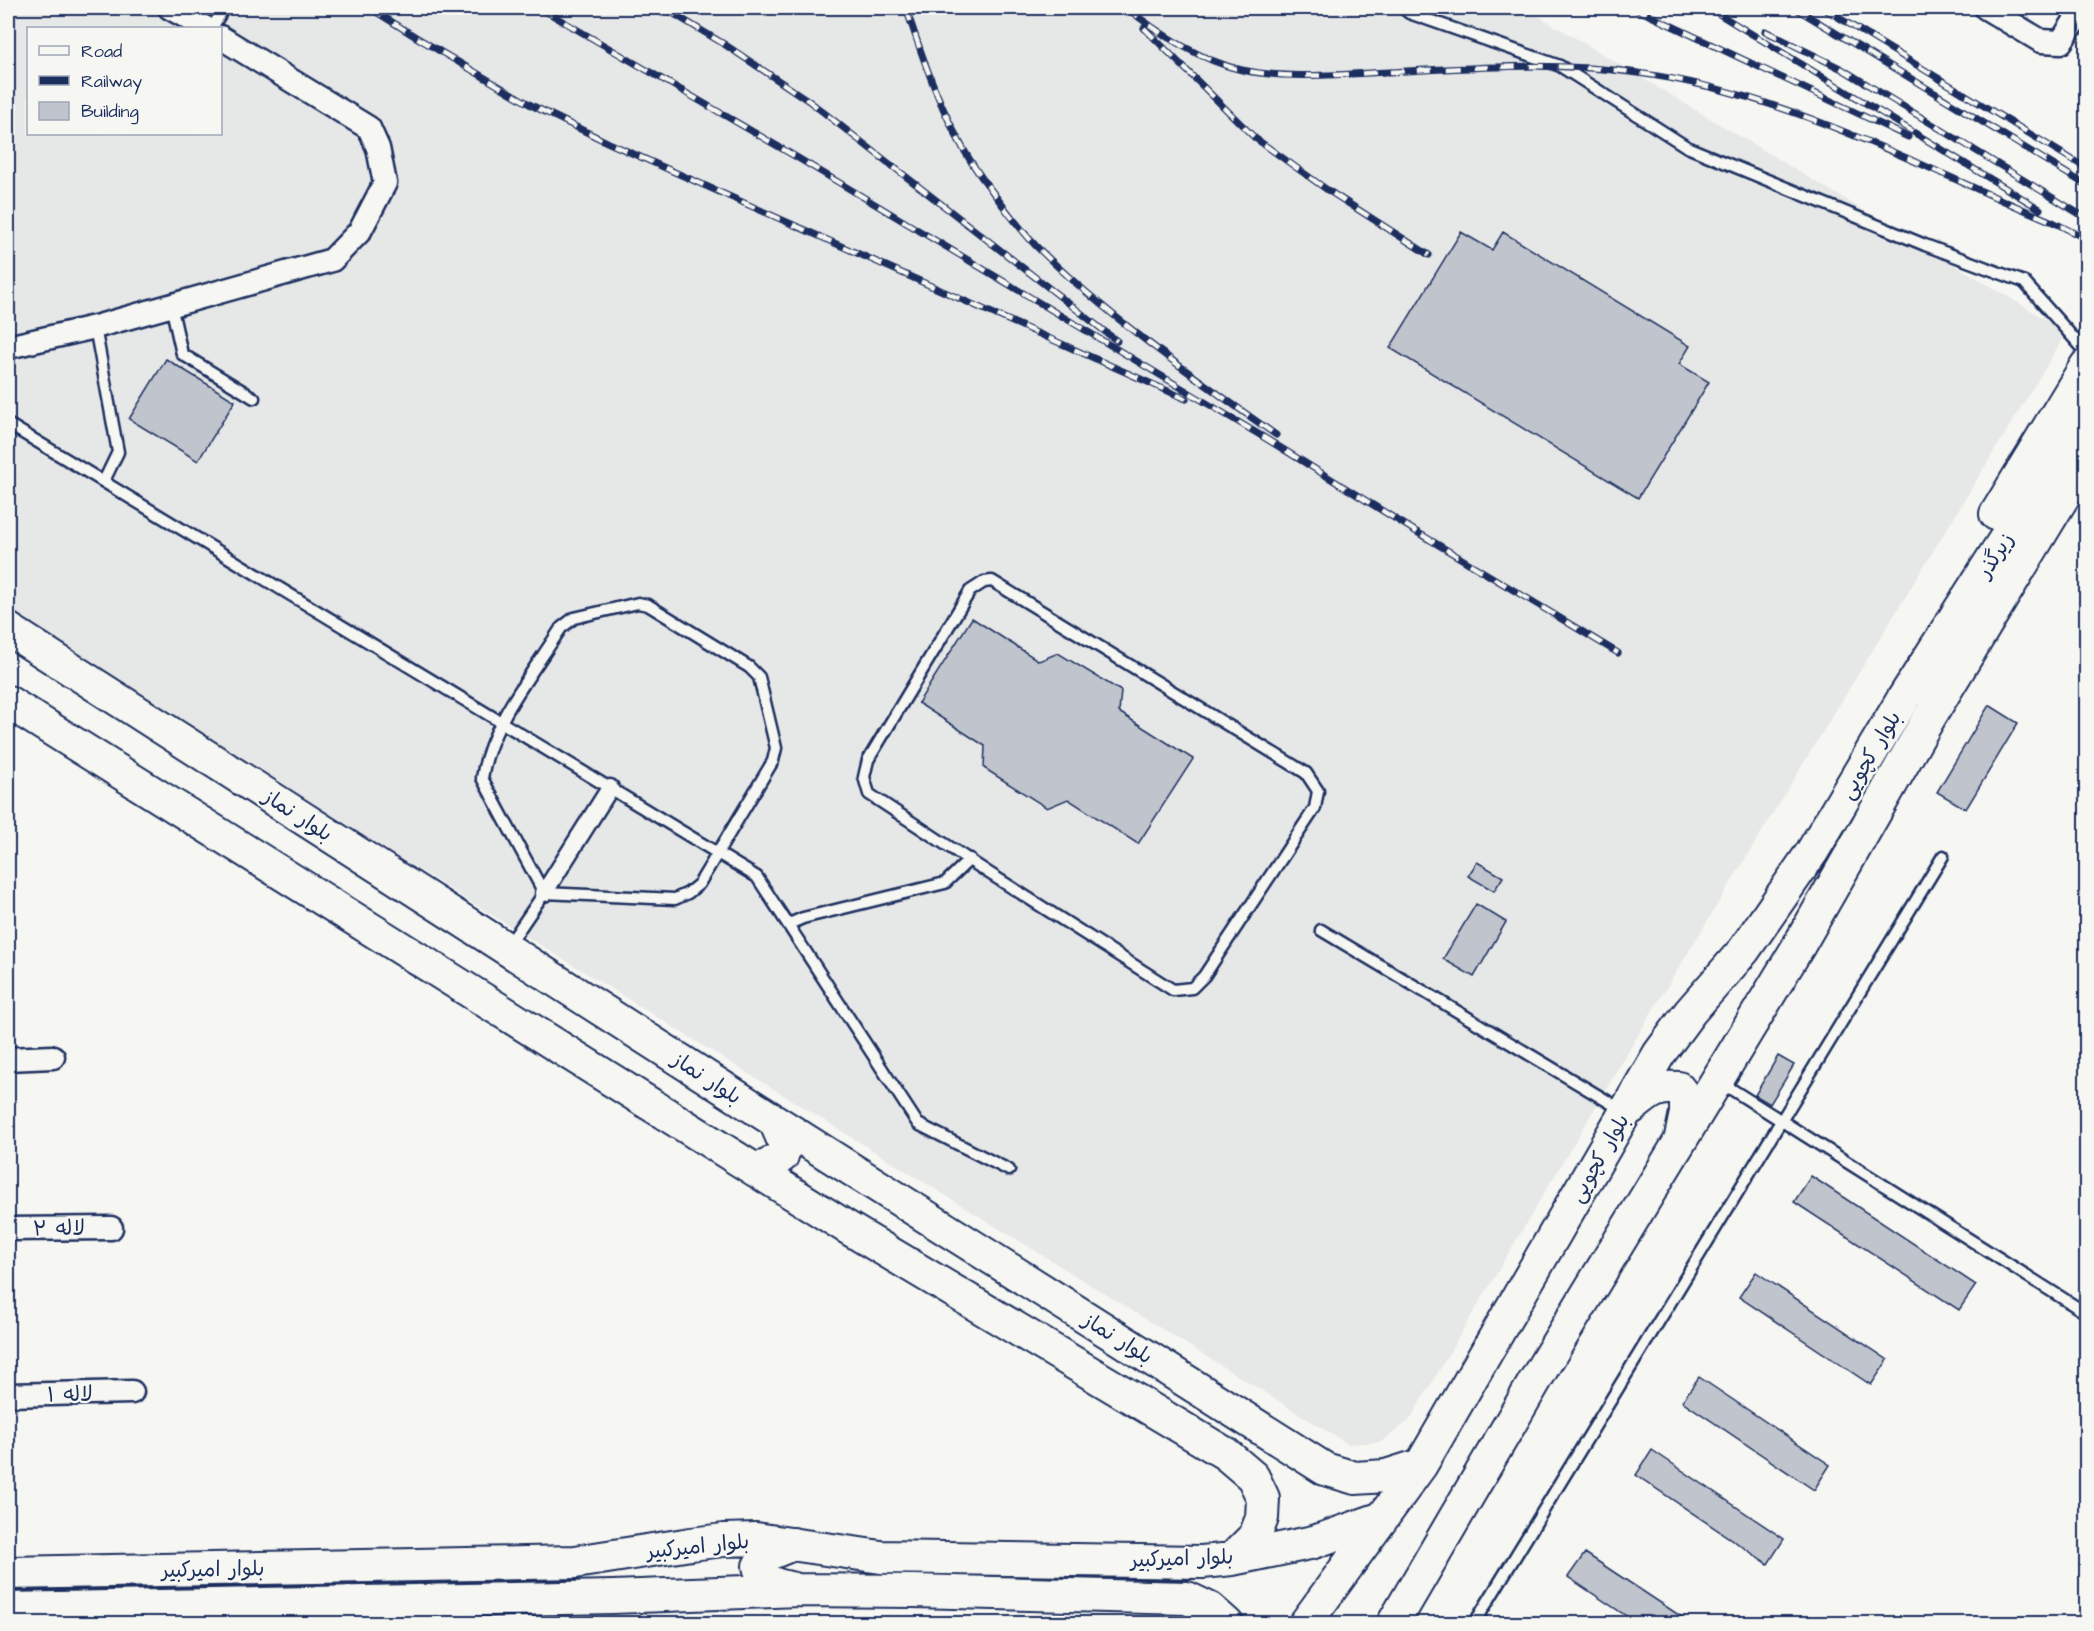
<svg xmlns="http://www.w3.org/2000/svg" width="2094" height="1631" viewBox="0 0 2094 1631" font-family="'Architects Daughter','Playpen Sans Arabic',sans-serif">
  <rect width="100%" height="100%" fill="#f6f6f2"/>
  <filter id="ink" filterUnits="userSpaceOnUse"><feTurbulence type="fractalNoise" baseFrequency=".0167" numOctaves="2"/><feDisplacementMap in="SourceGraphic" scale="12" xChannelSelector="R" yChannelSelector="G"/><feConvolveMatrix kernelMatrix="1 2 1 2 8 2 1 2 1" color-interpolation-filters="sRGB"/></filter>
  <g filter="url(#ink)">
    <!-- built -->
    <path fill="#e6e7e7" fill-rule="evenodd" d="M 8,8 L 1525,8 L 2067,332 L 1656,1005 L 1409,1421 L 1381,1442 L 1348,1444 L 8,616 ZM 28,28 L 220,28 L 220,134 L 28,134 Z"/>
    <!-- building -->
    <path fill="#c0c4cd" stroke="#1b2f5e" stroke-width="1.5" d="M 1461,232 L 1492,250 L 1503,232 L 1690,346 L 1679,364 L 1709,382 L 1638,498 L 1390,348 Z
      M 166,359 L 235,401 L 198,461 L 129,419 Z
      M 972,618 L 1039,661 L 1058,653 L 1121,691 L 1119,712 L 1193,759 L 1138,844 L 1068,799 L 1047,808 L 984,768 L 985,746 L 918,703 Z
      M 1989,705 L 2018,723 L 1966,809 L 1937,792 Z
      M 1477,862 L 1503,877 L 1494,891 L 1468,876 Z
      M 1476,904 L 1506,922 L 1474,977 L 1443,959 Z
      M 1778,1056 L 1794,1065 L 1770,1104 L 1755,1095 Z
      M 1811,1176 L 1976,1285 L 1959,1310 L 1794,1202 Z
      M 1756,1272 L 1888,1360 L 1871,1385 L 1739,1297 Z
      M 1699,1377 L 1830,1465 L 1814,1490 L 1682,1401 Z
      M 1652,1450 L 1784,1539 L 1768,1564 L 1636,1475 Z
      M 1585,1553 L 1691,1623 L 1637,1623 L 1568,1577 Z"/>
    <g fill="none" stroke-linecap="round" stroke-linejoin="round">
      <!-- service casing -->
      <g stroke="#1b2f5e" stroke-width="15">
        <path id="service" d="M 1403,8 L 1409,13 L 1560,66 L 1687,147 L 1925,245 L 2024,282 L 2086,352
          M 212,28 L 224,8
          M 171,305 L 182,354 L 254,398
          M 95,327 L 118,452 L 104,481
          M 8,424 L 757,877 L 918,1124 L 1009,1170
          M 992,581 L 1306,773 L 1318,791 L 1315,808 L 1204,976 L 1192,988 L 1173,990 L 992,875 L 869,794 L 864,777 L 868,760 L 970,591 L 984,582 Z
          M 638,603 L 648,605 L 749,667 L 759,677 L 776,748 L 773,761 L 699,884 L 688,893 L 675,899 L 544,893 L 482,778 C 490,724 532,674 561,628 L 574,618 Z
          M 789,924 L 803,918 L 945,883 L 970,859
          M 1321,930 L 1624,1111
          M 508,946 L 544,893
          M 1720,1082 L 2086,1313
          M 1474,1624 L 1943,856"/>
      </g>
      <!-- pedestrian casing -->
      <g stroke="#1b2f5e" stroke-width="21">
        <path id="pedestrian" d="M 544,893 L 610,788"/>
      </g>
      <!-- minor casing -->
      <g stroke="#1b2f5e" stroke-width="27">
        <path id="minor" d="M 170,8 L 206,28
          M 1986,8 L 2041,41 L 2061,42 L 2083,8
          M 8,347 L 95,327 L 332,260 L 360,231 L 385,183 L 378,148 L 369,128 L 220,37
          M 8,1059 L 53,1057
          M 8,1229 L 111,1228
          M 8,1395 L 132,1392"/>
      </g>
      <!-- secondary casing -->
      <g stroke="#1b2f5e" stroke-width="36">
        <path id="secondary" d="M 1996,514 L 2086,366
          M 8,629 L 775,1121 L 1325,1469 L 1355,1478 L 1386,1476 L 1421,1465
          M 8,702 L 848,1228 L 1226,1454 L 1253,1477 L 1263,1498 L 1262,1518 L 1255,1536 L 1232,1559
          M 1631,1108 C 1648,1094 1655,1086 1678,1088 L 1686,1098 L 1686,1113 L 1681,1137
          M 755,1170 L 769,1165 L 782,1156 L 785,1144 L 775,1121
          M 793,1544 L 766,1555 L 759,1566 C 762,1583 779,1586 794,1589
          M 8,1573 L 575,1562 L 691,1544 L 724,1540 L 756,1539 L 881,1557 L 1202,1562 L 1232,1559 L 1314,1542 L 1382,1518
          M 8,1609 L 613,1597 L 798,1590 L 913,1591 L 1187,1598 L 1210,1609 L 1227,1624
          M 1305,1624 L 1421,1465 L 1659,1054 L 1690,1012 L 1744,950 L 1812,852 L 1903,699 L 2086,412
          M 1393,1624 L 1546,1362 L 1798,947 L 1929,718 L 2086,459"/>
      </g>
      <!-- service -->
      <use href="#service" stroke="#f6f6f2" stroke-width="10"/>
      <!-- pedestrian -->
      <use href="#pedestrian" stroke="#f6f6f2" stroke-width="16"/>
      <!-- minor -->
      <use href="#minor" stroke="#f6f6f2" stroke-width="22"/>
      <!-- secondary -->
      <use href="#secondary" stroke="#f6f6f2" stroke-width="32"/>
      <!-- rail casing -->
      <g stroke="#1b2f5e" stroke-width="7">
        <path id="rail" d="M 370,8 L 416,37 L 531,105 L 609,143 L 1186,399
          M 540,8 L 798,158 L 1265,438 L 1428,539
          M 664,8 L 724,44 L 809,101 L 1117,341
          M 906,8 C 925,65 946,128 982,178 C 998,199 1018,227 1036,246 C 1109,318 1193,376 1276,435
          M 1127,8 C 1159,34 1202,61 1242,70 C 1290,80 1341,74 1389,72 C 1471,68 1556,61 1638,73 C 1785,93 1919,166 2055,223 L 2086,239
          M 1634,8 L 1908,137
          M 1709,8 L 2040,209
          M 1795,8 L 2086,185
          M 1823,8 L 2086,168
          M 1144,28 L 1255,138 L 1326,189 L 1429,255
          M 1765,31 L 1842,69 L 2086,218
          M 1422,535 L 1618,653"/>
      </g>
      <!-- rail -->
      <use href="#rail" stroke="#f6f6f2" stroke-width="4.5" stroke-dasharray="14" stroke-linecap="butt"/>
    </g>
  </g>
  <g text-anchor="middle" stroke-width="4.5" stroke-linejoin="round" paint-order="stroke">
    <!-- street labels -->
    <g font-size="21" fill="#1b2f5e" stroke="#f6f6f2">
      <text transform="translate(1995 555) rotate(-57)" y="7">زیرگذر</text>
      <text transform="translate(1870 755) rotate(-59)" y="7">بلوار کچویی</text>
      <text transform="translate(298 815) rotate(33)" y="7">بلوار نماز</text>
      <text transform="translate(707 1078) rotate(33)" y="7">بلوار نماز</text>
      <text transform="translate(1599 1158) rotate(-60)" y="7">بلوار کچویی</text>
      <text transform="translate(59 1228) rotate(-1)" y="7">لاله ۲</text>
      <text transform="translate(1118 1338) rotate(32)" y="7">بلوار نماز</text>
      <text transform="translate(70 1394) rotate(-1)" y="7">لاله ۱</text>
      <text transform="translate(698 1546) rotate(-6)" y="7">بلوار امیرکبیر</text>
      <text transform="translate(1182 1558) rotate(-2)" y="7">بلوار امیرکبیر</text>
      <text transform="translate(213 1569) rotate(-1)" y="7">بلوار امیرکبیر</text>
    </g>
  </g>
  <!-- margin -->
  <rect width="2094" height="1631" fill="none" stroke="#f6f6f2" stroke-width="30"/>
  <rect x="15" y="15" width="2064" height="1601" fill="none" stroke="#1b2f5e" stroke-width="2" filter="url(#ink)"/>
  <!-- legend -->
  <rect x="27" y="27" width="195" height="108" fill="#f6f6f2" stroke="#9ea6b7" stroke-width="1.5"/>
  <rect x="39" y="46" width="30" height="9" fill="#f6f6f2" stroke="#9ea6b7" stroke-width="1.5"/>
  <text x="81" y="57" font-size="18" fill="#1b2f5e">Road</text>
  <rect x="39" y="76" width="30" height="9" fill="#1b2f5e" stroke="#9ea6b7" stroke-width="1.5"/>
  <text x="81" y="87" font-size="18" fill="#1b2f5e">Railway</text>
  <rect x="39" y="102" width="30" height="18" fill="#c0c4cd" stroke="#9ea6b7" stroke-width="1.5"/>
  <text x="81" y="117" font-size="18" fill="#1b2f5e">Building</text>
</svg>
